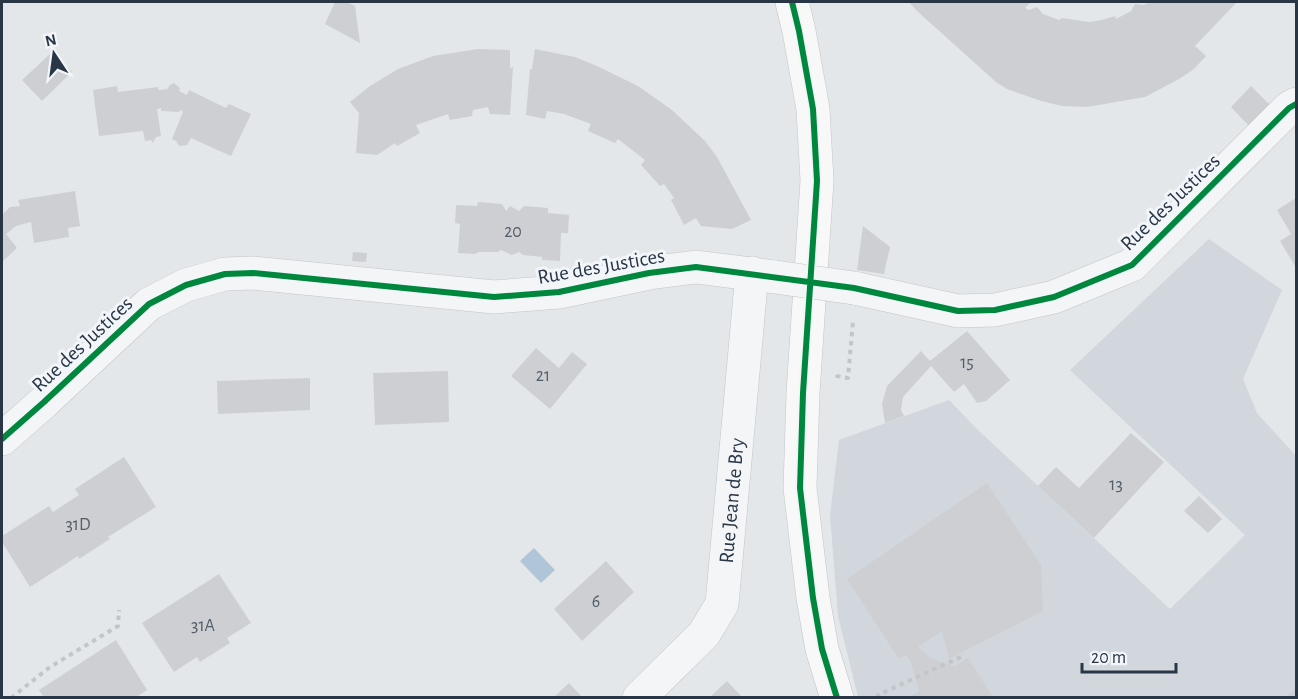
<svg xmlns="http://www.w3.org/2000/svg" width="1298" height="699" viewBox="0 0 1298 699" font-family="'Alegreya Sans',sans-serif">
  <rect width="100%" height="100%" fill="#e4e7ea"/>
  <!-- built -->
  <path fill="#d2d7dd" d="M 1209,239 L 1282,290 L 1243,379 L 1257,413 L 1296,456 L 1296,697 L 858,697 L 838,616 L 830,515 L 839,440 L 949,400 L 977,429 L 1170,609 L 1245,535 L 1070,370 Z"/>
  <!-- water -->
  <path fill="#b0c6d8" d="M 534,548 L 555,570 L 541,583 L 520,561 Z"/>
  <!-- building -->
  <path fill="#cdcfd3" d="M 335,2 L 347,2 L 355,6 L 360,43 L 325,24 Z
    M 909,2 L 1031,2 L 1025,8 L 1029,10 L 1037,7 L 1043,14 L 1059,20 L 1062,18 L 1089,22 L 1102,20 L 1115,16 L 1116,19 L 1131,11 L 1135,4 L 1144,5 L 1148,3 L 1146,2 L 1237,2 L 1195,46 L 1206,56 L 1194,69 L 1179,79 L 1145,97 L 1087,107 L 1062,106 L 1041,101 L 1007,89 L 996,82 L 917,11 Z
    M 478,49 L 510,50 L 510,68 L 513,67 L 510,115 L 490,114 L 488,107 L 473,110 L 472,116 L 450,120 L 448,114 L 416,125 L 420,133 L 397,146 L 395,143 L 377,155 L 356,153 L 359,113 L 350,102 L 370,86 L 398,69 L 433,56 Z
    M 535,49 L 575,57 L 597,66 L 638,86 L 672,110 L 705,141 L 717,157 L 751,220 L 732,229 L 701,226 L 696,218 L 684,225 L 671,200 L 674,198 L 664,184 L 660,186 L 641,165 L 645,160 L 618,139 L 615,143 L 588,131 L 591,124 L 564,114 L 547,111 L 545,119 L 526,115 L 530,69 L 532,69 Z
    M 52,52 L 72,72 L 42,101 L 22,80 Z
    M 174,83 L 180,88 L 179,91 L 187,95 L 189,90 L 226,108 L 229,104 L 251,114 L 231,156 L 191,138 L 187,145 L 179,146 L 176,141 L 172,139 L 183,112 L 180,110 L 179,112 L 161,111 L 161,108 L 157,109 L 161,136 L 156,137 L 153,143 L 151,140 L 145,141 L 143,131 L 99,136 L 93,90 L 117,86 L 118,92 L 158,87 L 158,90 L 167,89 L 170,85 Z
    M 1251,86 L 1272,107 L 1251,128 L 1231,107 Z
    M 75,191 L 80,226 L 68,228 L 69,237 L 34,243 L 31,222 L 16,226 L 6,234 L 17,248 L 2,262 L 2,215 L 10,207 L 20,206 L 18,200 Z
    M 1296,198 L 1296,265 L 1295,266 L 1280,241 L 1291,234 L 1277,210 Z
    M 478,202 L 502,204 L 506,211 L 510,206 L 519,211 L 524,206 L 548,208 L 548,213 L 569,215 L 568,233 L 561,233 L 560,261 L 542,260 L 542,257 L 523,255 L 519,252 L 512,255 L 501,250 L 498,252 L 479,252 L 475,254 L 458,253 L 460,224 L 455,223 L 456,205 L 477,206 Z
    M 863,226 L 890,247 L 884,274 L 857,270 Z
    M 353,252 L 367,253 L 366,262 L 352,261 Z
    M 967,331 L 1010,380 L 986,401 L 977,403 L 964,384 L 954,392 L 931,366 L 903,397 L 901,410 L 904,416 L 885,423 L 882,404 L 887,386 L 921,351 L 930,361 Z
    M 536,348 L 559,368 L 572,352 L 587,364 L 550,409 L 511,376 Z
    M 448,371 L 449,422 L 375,425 L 373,373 Z
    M 310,378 L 310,410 L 218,414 L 217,381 Z
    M 1131,433 L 1164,462 L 1094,538 L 1038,486 L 1056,467 L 1079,488 Z
    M 124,457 L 156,507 L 108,537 L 110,539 L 79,559 L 78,556 L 30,587 L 2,542 L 2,536 L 49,506 L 53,512 L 79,495 L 75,489 Z
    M 987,483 L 1041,565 L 1043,611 L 949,659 L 942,631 L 918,647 L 928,656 L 941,662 L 955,666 L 968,658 L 994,698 L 909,698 L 919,691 L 911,663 L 906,655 L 899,659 L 847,579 Z
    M 1199,496 L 1222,519 L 1208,533 L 1184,511 Z
    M 606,561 L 634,592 L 582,641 L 554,609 Z
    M 219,574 L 251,623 L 227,638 L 230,643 L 200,662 L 197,657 L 174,672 L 142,623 Z
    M 116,640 L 147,690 L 135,698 L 44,698 L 39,690 Z
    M 727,681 L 743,698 L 709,698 Z
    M 569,683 L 583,698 L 553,698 Z
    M 1296,689 L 1296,698 L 1283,698 Z"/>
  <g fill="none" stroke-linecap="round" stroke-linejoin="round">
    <!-- street casing -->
    <g stroke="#c2c5c8" stroke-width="34">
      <g id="street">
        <path d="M 854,288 L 958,311 L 995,310 L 1054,297 L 1132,265 L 1289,108 L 1296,104"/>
        <path d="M 2,439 L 44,402 L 149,304 L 186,285 L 225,274 L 253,273 L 494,297 L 559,292 L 649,273 L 696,267 L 775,277"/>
        <path id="s1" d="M 639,698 L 704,634 L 722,604 L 752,273"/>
      </g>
    </g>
    <!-- secondary casing -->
    <g stroke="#c2c5c8" stroke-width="34">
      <path id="secondary" d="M 792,2 L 799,31 L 813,109 L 817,181 L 803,393 L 800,488 L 813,598 L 822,649 L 837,698"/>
    </g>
    <!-- path -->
    <path stroke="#c2c6ca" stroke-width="4" stroke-dasharray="4.5 4.5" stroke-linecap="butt" d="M 837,375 L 837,376 L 848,378 L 853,321
      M 11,698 L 50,667 L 118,626 L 119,610
      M 879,698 L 878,695 L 965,655"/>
    <!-- street -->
    <use href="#street" stroke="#f4f5f7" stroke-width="33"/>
    <!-- secondary -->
    <use href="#secondary" stroke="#f8f8f8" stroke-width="33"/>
    <!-- street-bridge casing -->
    <g stroke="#c2c5c8" stroke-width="34" stroke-linecap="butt">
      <path id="street-bridge" d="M 775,277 L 854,288"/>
    </g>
    <!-- street-bridge -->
    <use href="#street-bridge" stroke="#f4f5f7" stroke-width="33"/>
    <!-- cycleway casing -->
    <g stroke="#f2f6f9" stroke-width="10">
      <path id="cycleway" d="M 792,2 L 799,31 L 813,109 L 817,181 L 803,393 L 800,488 L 813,598 L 822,649 L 837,698
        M 2,439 L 44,402 L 149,304 L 186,285 L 225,274 L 253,273 L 494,297 L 559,292 L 649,273 L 696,267 L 854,288 L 958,311 L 995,310 L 1054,297 L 1132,265 L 1289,108 L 1296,104"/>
    </g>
    <!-- cycleway -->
    <use href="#cycleway" stroke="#00873e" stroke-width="6"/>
  </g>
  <g text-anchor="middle" stroke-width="6" stroke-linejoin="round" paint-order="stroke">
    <!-- number labels -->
    <g font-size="18" fill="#525d6a">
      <text x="513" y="237">20</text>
      <text x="967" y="368">15</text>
      <text x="543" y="381">21</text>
      <text x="1116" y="490">13</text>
      <text x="78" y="530">31D</text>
      <text x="596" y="607">6</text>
      <text x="203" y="631">31A</text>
    </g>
    <!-- street labels -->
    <g font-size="21" fill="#283646" stroke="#f2f6f9">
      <text transform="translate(1170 202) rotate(-44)" y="7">Rue des Justices</text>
      <text transform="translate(601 266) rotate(-10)" y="7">Rue des Justices</text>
      <text transform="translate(82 344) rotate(-43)" y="7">Rue des Justices</text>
      <text dy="7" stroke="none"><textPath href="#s1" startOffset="230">Rue Jean de Bry</textPath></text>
    </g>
  </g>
  <!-- border -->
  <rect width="1298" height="699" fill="none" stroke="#283646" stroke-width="6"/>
  <!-- north arrow -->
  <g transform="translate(54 54) rotate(347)" stroke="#f2f6f9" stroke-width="4.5" paint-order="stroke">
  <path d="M0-4.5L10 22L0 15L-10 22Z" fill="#283646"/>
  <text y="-9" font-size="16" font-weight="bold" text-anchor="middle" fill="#283646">N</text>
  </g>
  <!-- scale -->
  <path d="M1082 663v9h94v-9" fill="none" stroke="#283646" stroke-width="3"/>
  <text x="1091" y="663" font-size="18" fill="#283646" stroke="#f2f6f9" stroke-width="4.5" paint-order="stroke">20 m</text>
</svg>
